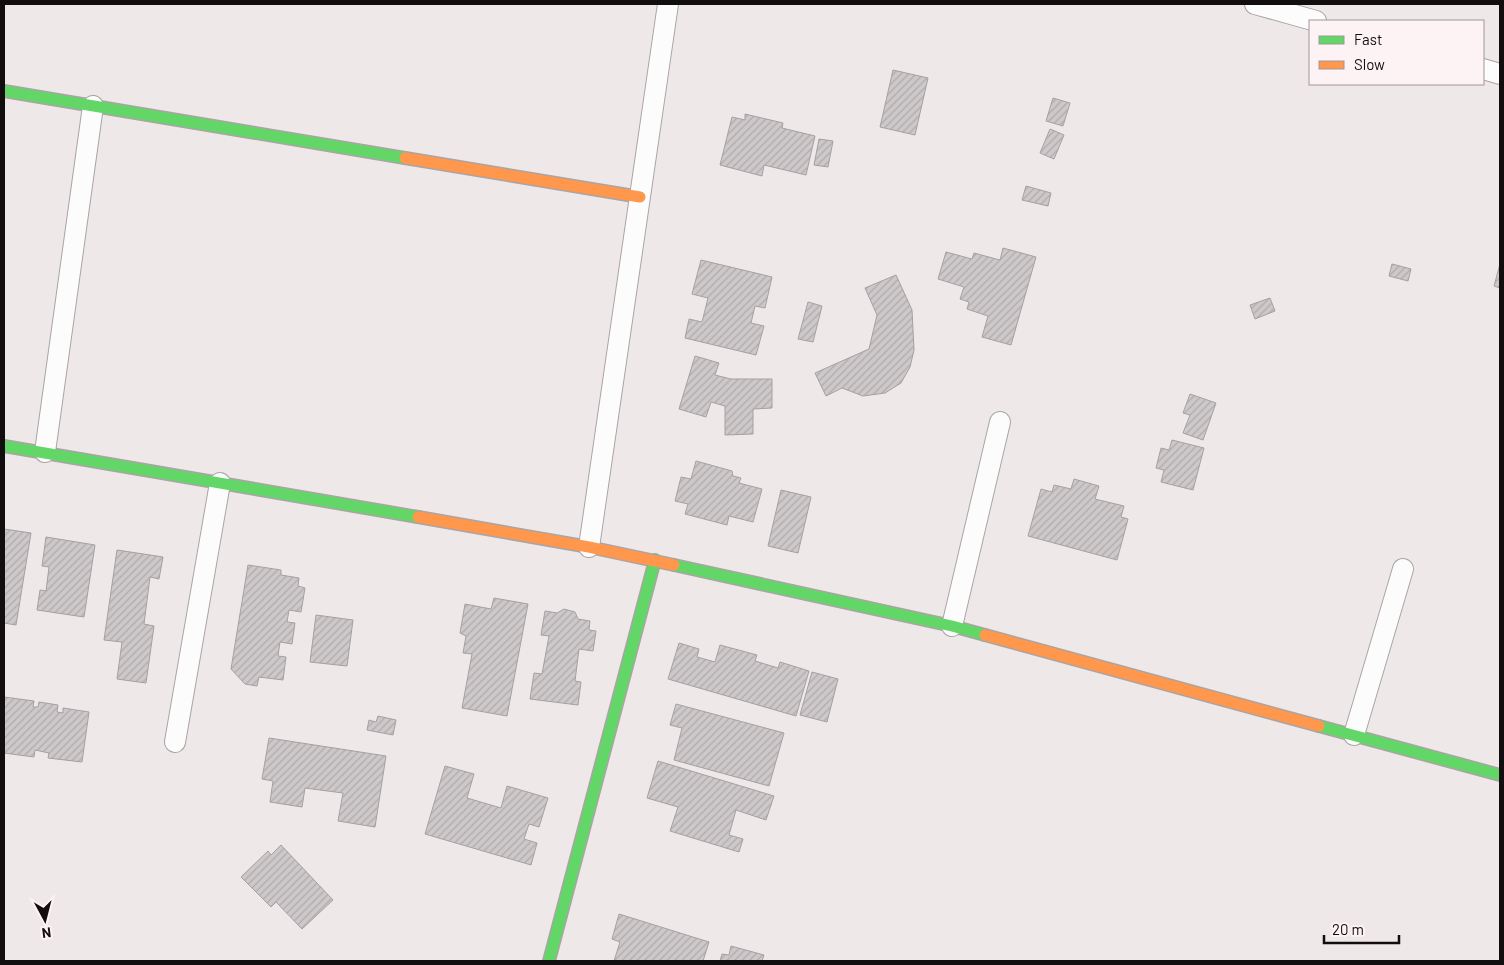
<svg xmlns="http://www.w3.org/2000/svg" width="1504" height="965" viewBox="0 0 1504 965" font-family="Barlow,sans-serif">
  <defs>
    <pattern id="building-hatch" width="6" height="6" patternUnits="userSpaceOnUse" patternTransform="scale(1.25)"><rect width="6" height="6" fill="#cdc8c9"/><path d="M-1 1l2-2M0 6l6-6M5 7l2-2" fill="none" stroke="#afabab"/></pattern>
  </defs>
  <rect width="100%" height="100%" fill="#efe8e9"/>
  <!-- building -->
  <path fill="url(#building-hatch)" stroke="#a5a0a1" d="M 893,70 L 928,78 L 915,135 L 880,127 Z
    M 1053,98 L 1070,103 L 1063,126 L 1046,121 Z
    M 745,114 L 783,123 L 782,128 L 815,136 L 806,175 L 764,165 L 762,176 L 720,165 L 732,117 L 745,120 Z
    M 1050,129 L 1064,135 L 1054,159 L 1040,153 Z
    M 819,139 L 833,141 L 828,167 L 814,165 Z
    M 1026,186 L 1051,193 L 1048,206 L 1022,200 Z
    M 1003,248 L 1036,257 L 1011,345 L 982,337 L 988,316 L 967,309 L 969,302 L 960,299 L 964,287 L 938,279 L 946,252 L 972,259 L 974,253 L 1000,260 Z
    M 701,260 L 772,277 L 765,308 L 755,306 L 751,323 L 764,326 L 756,355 L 685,338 L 689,319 L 702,322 L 708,298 L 692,294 Z
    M 1392,264 L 1411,269 L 1408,281 L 1389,276 Z
    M 1500,264 L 1500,288 L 1494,286 Z
    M 896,275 L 912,310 L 914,350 L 910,367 L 901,383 L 885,393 L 863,396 L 842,388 L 826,396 L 815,373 L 869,349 L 877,315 L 865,288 Z
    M 1270,298 L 1275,311 L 1255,319 L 1250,305 Z
    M 808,302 L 822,306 L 813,342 L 798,339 Z
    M 695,356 L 719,363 L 715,375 L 731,379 L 772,379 L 772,408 L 753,409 L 753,434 L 725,435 L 725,406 L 711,402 L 706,417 L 679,409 Z
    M 1190,394 L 1216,403 L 1203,440 L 1183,433 L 1190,415 L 1183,413 Z
    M 1172,440 L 1204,448 L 1193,490 L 1161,482 L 1164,470 L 1156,468 L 1161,448 L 1169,450 Z
    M 696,461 L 732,471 L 733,476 L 741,478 L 739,483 L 762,489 L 753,522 L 729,516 L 727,525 L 685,514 L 688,504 L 675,501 L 681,477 L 691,479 Z
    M 1074,479 L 1099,486 L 1095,499 L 1124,506 L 1121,517 L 1128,519 L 1117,560 L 1028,536 L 1041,489 L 1052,492 L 1054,485 L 1071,489 Z
    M 781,490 L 811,497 L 798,553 L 768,546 Z
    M 4,529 L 31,533 L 16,625 L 4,623 Z
    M 46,537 L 95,545 L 84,617 L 37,610 L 40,590 L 46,591 L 49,567 L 42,566 Z
    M 117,550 L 163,557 L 159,579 L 150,577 L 144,624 L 154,626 L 146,683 L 117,679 L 122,642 L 104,640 Z
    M 248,565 L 281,570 L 281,575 L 299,578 L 298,586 L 305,588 L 301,612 L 289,610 L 287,622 L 295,623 L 292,644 L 280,642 L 278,656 L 286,657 L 283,680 L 259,677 L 257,686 L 245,684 L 231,669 Z
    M 494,598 L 528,604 L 507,716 L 462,708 L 472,654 L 463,653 L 466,636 L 460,633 L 465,604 L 491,609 Z
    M 564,609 L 575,612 L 578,619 L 590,621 L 589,630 L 596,631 L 593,651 L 579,649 L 575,681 L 581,682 L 578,705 L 530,699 L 534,673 L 542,674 L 549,636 L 541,635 L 545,611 L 557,613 Z
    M 316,615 L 353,620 L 347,666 L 310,662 Z
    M 679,643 L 699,649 L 697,657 L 715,662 L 720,645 L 757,655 L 755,661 L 778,668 L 780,662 L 809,671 L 796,716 L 668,679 Z
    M 812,672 L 838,679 L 827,722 L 800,715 Z
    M 4,697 L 34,701 L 33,707 L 38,707 L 39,702 L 58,705 L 57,712 L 63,713 L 63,708 L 89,712 L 82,762 L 48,758 L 49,753 L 35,750 L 34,757 L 4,753 Z
    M 676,704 L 784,733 L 769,786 L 674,760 L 682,728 L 670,725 Z
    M 378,716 L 396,720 L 393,735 L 367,730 L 369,720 L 376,722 Z
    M 269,738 L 386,756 L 375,827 L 338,821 L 343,793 L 305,788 L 302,807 L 270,802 L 273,781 L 262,779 Z
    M 658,761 L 774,796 L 766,820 L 736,810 L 729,835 L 743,839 L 739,852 L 670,831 L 678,807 L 647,798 Z
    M 445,766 L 474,774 L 467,798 L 501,808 L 507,786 L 548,798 L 539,827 L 529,824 L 524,839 L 537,843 L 531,865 L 425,834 Z
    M 281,845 L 333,900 L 302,929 L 276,902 L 271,907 L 241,877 L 268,851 L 271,855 Z
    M 619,914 L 709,942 L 703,961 L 614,961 L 620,942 L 612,939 Z
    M 731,946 L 764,955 L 762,961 L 720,961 L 722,954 L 729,955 Z"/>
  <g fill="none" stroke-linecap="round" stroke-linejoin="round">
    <!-- street casing -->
    <g stroke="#aaa4a5" stroke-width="22">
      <path id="street" d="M 1255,4 L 1316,21
        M 1483,69 L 1500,74
        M 45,452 L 93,106
        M 589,547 L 668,4
        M 952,626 L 1000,422
        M 1354,735 L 1403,569
        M 175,742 L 220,483"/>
    </g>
    <!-- fast casing -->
    <g stroke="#aaa4a5" stroke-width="14">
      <path id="fast" d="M 4,91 L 405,158
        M 4,446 L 418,517
        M 674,565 L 952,626 L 985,635
        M 1319,726 L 1500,775
        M 549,961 L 655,560"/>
    </g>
    <!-- slow casing -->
    <g stroke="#aaa4a5" stroke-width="14">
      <path id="slow" d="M 405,158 L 640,197
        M 418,517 L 589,547 L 674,565
        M 985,635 L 1319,726"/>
    </g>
    <!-- street -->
    <use href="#street" stroke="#fdfcfc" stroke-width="20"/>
    <!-- fast -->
    <use href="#fast" stroke="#63d668" stroke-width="11"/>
    <!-- slow -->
    <use href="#slow" stroke="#ff974d" stroke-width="11"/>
  </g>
  <!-- border -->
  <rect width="1504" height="965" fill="none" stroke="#120e0f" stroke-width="10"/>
  <!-- legend -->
  <rect x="1309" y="20" width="175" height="65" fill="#fdf3f4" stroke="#9f9798"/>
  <rect x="1319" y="36" width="25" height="8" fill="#63d668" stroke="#9f9798"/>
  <text x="1354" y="45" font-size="15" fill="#120e0f">Fast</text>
  <rect x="1319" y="61" width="25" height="8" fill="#ff974d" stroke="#9f9798"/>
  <text x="1354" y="70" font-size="15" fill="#120e0f">Slow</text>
  <!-- north arrow -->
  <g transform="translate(45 920) rotate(173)" stroke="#fdf3f4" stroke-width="4" paint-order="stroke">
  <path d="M0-4L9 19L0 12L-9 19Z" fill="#120e0f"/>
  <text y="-8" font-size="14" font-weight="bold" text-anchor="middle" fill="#120e0f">N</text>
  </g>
  <!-- scale -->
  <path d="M1324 935v8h75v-8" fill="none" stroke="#120e0f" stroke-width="2.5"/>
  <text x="1332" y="935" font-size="15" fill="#120e0f" stroke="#fdf3f4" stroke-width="4" paint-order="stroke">20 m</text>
</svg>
